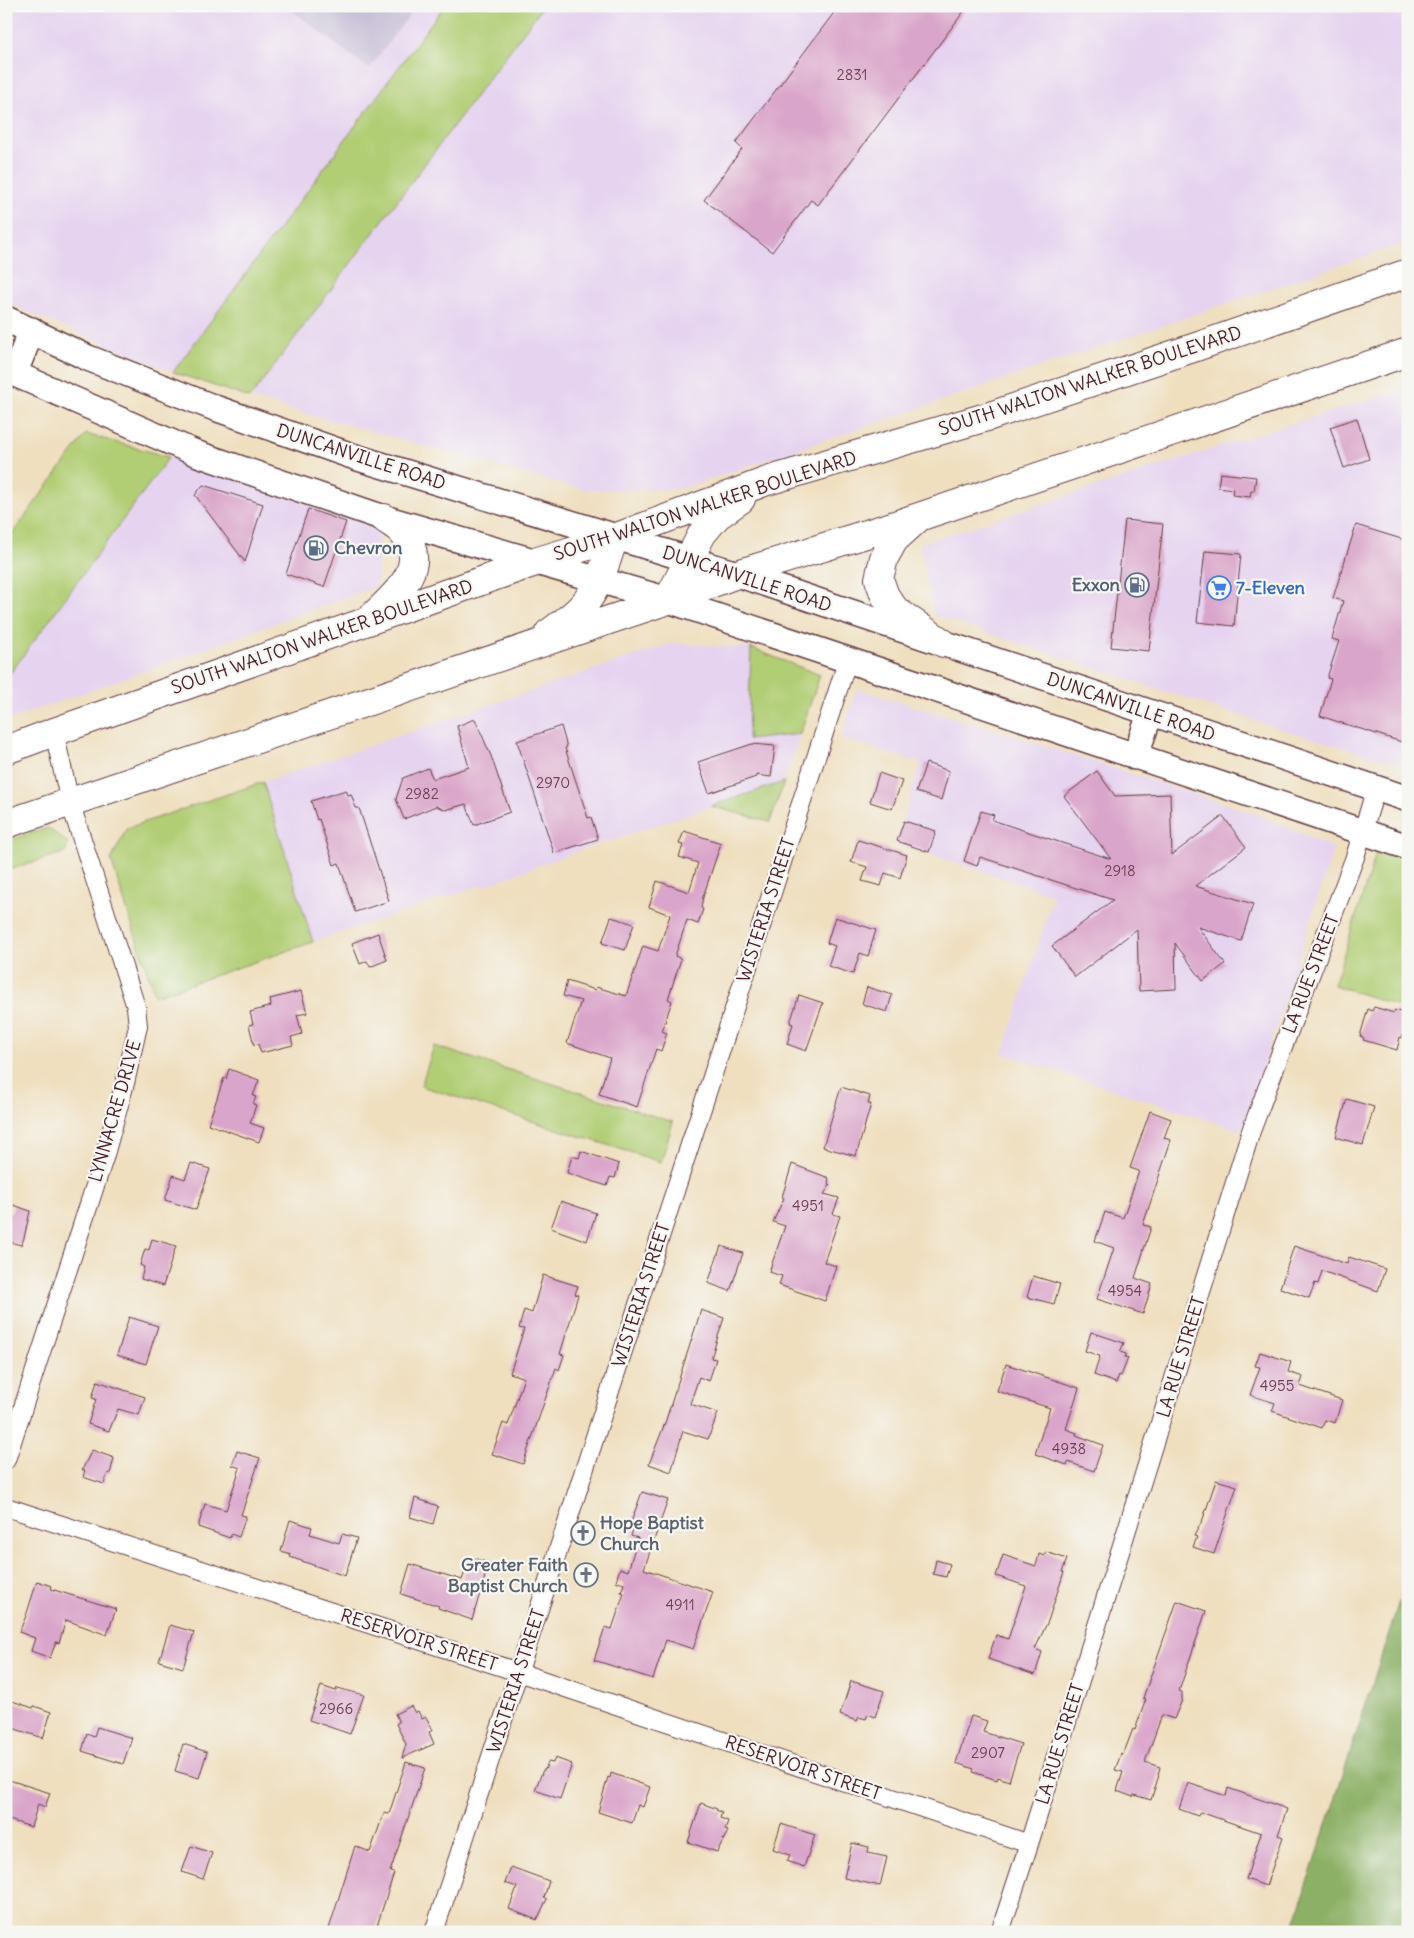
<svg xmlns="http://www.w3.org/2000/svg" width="1414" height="1938" viewBox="0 0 1414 1938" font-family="Delius,sans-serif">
  <rect width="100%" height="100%" fill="#f6f6f2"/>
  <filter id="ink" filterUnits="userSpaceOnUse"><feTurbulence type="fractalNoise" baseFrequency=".02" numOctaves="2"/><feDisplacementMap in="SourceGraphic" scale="10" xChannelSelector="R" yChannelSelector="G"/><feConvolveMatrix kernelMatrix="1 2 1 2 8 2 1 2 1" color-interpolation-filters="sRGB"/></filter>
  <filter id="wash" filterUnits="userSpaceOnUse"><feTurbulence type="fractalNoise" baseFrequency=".0096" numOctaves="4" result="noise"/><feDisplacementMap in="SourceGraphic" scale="20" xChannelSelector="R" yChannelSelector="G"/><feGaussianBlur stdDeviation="1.12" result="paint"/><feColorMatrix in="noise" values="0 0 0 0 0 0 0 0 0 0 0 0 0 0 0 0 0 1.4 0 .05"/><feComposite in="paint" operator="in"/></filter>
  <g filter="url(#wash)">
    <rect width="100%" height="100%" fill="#efdfbf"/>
    <!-- built -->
    <path fill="#e6d3f0" d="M 6,6 L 443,6 L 173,372 L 6,303 Z
      M 543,6 L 1408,6 L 1408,242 L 681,489 L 585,490 L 250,398 Z
      M 1408,388 L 1408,767 L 1265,724 L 933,615 L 920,544 L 1258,434 Z
      M 169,457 L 379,527 L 377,586 L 6,721 L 6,679 Z
      M 672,643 L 751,648 L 748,739 L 800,734 L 784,782 L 552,860 L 485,886 L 482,885 L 313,942 L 263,782 Z
      M 857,689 L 1017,737 L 1256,814 L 1334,848 L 1242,1131 L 1003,1054 L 1054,895 L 895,843 L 921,763 L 841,738 Z"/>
    <!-- industrial -->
    <path fill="#c8c0d8" d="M 286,6 L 416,6 L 369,69 Z"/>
    <!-- green -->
    <path fill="#b1ce75" stroke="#7e7650" d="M 444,6 L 543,6 L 250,398 L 173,372 Z
      M 86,434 L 169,457 L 6,679 L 6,542 Z
      M 751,648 L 820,675 L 800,734 L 748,740 Z
      M 263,782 L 313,942 L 155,996 L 111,860 L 127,828 Z
      M 784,782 L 770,822 L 711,806 Z
      M 1385,825 L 1408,833 L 1408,1009 L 1334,985 Z
      M 48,828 L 68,843 L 66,852 L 6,871 L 6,841 Z
      M 434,1046 L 673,1122 L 661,1162 L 421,1086 Z"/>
    <!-- forest -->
    <path fill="#8cb166" stroke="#6b6848" d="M 1408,1574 L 1408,1932 L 1292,1932 Z"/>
    <g id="blocks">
      <!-- building -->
      <path fill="#daa5ca" d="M 839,6 L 968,6 L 818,205 L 811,200 L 772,252 L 704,200 L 742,149 L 736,143 Z
        M 1357,418 L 1369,459 L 1344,468 L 1330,427 Z
        M 1220,473 L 1256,477 L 1254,491 L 1251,491 L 1250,497 L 1232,495 L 1233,489 L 1218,487 Z
        M 203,485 L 263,504 L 245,562 L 195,495 Z
        M 308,509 L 346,522 L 324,587 L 286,574 Z
        M 1125,520 L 1163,524 L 1149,651 L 1111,647 Z
        M 1356,525 L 1408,541 L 1408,744 L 1320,716 L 1331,679 L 1327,678 L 1339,641 L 1332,639 L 1343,601 L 1333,598 Z
        M 1205,551 L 1241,554 L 1234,626 L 1197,622 Z
        M 475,719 L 491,756 L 510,812 L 474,825 L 466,804 L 445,810 L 436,806 L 404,819 L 396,799 L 403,778 L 428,768 L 433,779 L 469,767 L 457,726 Z
        M 561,726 L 567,747 L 565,748 L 588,818 L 591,817 L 598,839 L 554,853 L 517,741 Z
        M 752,744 L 775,746 L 771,777 L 756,775 L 756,777 L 709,793 L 698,762 Z
        M 926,763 L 949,771 L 941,800 L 916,792 Z
        M 1097,771 L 1115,796 L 1170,794 L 1172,855 L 1223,816 L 1246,847 L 1195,886 L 1253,904 L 1241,941 L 1198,927 L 1225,964 L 1203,981 L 1175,943 L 1176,989 L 1139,991 L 1137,929 L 1075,977 L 1052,946 L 1113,900 L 980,857 L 977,866 L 964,861 L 981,811 L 994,815 L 992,820 L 1111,859 L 1064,796 Z
        M 879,773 L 902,781 L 892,809 L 870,802 Z
        M 346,790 L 348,795 L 351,794 L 356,808 L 359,808 L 389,901 L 355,912 L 339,863 L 334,865 L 319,819 L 317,820 L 311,801 Z
        M 904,821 L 936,831 L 929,852 L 897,841 Z
        M 684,831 L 721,843 L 703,897 L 701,908 L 703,909 L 698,924 L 687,920 L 675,956 L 681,959 L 668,999 L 672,1001 L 662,1031 L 667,1033 L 661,1051 L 656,1049 L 637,1107 L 599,1094 L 610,1058 L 567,1043 L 581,1001 L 563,996 L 567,981 L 595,990 L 596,987 L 626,996 L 643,946 L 658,951 L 670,915 L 649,907 L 657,881 L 689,892 L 698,863 L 679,857 L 683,845 L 679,844 Z
        M 858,840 L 907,855 L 900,878 L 885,873 L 881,886 L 862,881 L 867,867 L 851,862 Z
        M 611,917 L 634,924 L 625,950 L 602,943 Z
        M 835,917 L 876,930 L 868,956 L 860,953 L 853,974 L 828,966 L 835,946 L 827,943 Z
        M 378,933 L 387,960 L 370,967 L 367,961 L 360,964 L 352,943 Z
        M 867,987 L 892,995 L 887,1012 L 862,1004 Z
        M 301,991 L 307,1013 L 297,1015 L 302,1034 L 291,1037 L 293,1045 L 261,1053 L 258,1044 L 254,1045 L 249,1025 L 253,1024 L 250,1012 L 271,1006 L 270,999 Z
        M 799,995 L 823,1003 L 806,1051 L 787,1044 L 793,1024 L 790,1023 Z
        M 1374,1007 L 1394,1013 L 1395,1010 L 1408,1014 L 1408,1021 L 1402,1038 L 1400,1037 L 1397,1050 L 1363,1040 L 1364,1038 L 1360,1036 L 1368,1009 L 1372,1011 Z
        M 229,1069 L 259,1080 L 253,1096 L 256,1097 L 253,1104 L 256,1105 L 250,1123 L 264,1128 L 259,1142 L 208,1124 L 224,1078 L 226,1079 Z
        M 841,1087 L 870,1096 L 868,1104 L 871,1104 L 856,1156 L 823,1147 Z
        M 1347,1099 L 1374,1107 L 1363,1145 L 1336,1137 Z
        M 1150,1111 L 1171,1119 L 1164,1138 L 1171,1140 L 1143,1225 L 1151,1227 L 1135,1278 L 1152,1284 L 1143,1314 L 1097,1299 L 1114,1248 L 1095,1241 L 1105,1212 L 1123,1218 L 1139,1171 L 1130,1168 Z
        M 581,1151 L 619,1164 L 615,1178 L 610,1177 L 607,1186 L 567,1173 L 572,1156 L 579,1158 Z
        M 191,1163 L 210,1169 L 196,1210 L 165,1200 L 173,1175 L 185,1179 Z
        M 792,1164 L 829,1178 L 828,1183 L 830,1185 L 824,1194 L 839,1198 L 833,1214 L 840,1216 L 824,1262 L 836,1266 L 825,1301 L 779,1285 L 782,1276 L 769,1272 L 785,1226 L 773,1222 L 784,1198 L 782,1197 Z
        M 561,1201 L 596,1213 L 587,1241 L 551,1228 Z
        M 14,1205 L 30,1211 L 24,1238 L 21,1245 L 6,1241 L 6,1212 L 11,1213 Z
        M 152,1239 L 176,1246 L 163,1286 L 141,1279 L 144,1267 L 140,1265 L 145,1249 L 149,1250 Z
        M 721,1246 L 743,1253 L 730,1291 L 708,1283 Z
        M 1294,1246 L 1347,1264 L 1349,1257 L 1385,1269 L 1378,1291 L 1322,1271 L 1318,1284 L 1315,1283 L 1309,1298 L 1280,1288 Z
        M 543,1275 L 578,1286 L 575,1294 L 578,1295 L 560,1354 L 564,1355 L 559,1370 L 556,1368 L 523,1464 L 492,1454 L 503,1423 L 508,1425 L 524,1378 L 510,1373 L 524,1329 L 519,1328 L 524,1310 L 532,1313 Z
        M 1033,1276 L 1060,1284 L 1054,1304 L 1027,1297 Z
        M 701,1310 L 724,1318 L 711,1358 L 716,1359 L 709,1381 L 699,1377 L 690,1404 L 718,1413 L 708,1439 L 683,1431 L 671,1472 L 649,1464 L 665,1423 Z
        M 129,1317 L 158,1326 L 146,1364 L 117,1355 Z
        M 1091,1332 L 1124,1343 L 1120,1352 L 1126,1354 L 1125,1358 L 1128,1358 L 1121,1376 L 1119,1375 L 1116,1383 L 1094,1375 L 1100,1356 L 1085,1351 Z
        M 1260,1352 L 1291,1362 L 1288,1372 L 1303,1377 L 1300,1386 L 1342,1400 L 1335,1423 L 1325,1420 L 1322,1428 L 1272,1411 L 1275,1403 L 1250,1395 L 1260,1367 L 1255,1366 Z
        M 1006,1364 L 1079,1388 L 1066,1429 L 1077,1433 L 1076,1435 L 1103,1445 L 1094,1471 L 1068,1462 L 1067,1465 L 1035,1454 L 1050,1408 L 997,1391 Z
        M 97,1381 L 145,1397 L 139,1415 L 118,1409 L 109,1431 L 88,1424 L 96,1399 L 92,1398 Z
        M 92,1450 L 114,1458 L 110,1474 L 108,1473 L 104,1484 L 83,1477 L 85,1470 L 82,1470 Z
        M 237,1451 L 260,1458 L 241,1515 L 246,1516 L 239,1537 L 231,1534 L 230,1538 L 198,1527 L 205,1504 L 226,1510 L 240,1468 L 232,1465 Z
        M 1216,1480 L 1237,1486 L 1214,1554 L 1193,1547 L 1197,1537 L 1194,1536 L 1203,1519 Z
        M 642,1492 L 668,1500 L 644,1569 L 713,1592 L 693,1649 L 666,1640 L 653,1679 L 594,1660 L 605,1627 L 612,1629 L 624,1593 L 621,1592 L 624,1584 L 616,1581 L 620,1568 L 628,1571 L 638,1538 L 631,1536 L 635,1523 L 631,1522 Z
        M 415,1498 L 438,1506 L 433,1524 L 410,1517 Z
        M 290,1520 L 312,1527 L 310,1534 L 339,1543 L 342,1534 L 357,1538 L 345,1576 L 290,1557 L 291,1554 L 281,1551 Z
        M 1046,1552 L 1067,1559 L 1062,1572 L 1064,1572 L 1048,1621 L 1035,1649 L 1042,1652 L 1035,1675 L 988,1659 L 996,1635 L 1008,1639 L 1026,1586 L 996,1576 L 1003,1555 L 1036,1566 L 1039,1554 L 1044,1556 Z
        M 470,1557 L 489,1563 L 472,1620 L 438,1608 L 439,1606 L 401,1594 L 410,1564 L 462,1580 Z
        M 936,1560 L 950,1564 L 946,1577 L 933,1574 Z
        M 37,1581 L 52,1586 L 51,1589 L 116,1609 L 107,1635 L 66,1620 L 59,1643 L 56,1642 L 50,1658 L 31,1651 L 35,1638 L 19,1632 L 26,1616 Z
        M 1177,1601 L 1206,1611 L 1179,1691 L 1182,1692 L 1182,1700 L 1174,1719 L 1162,1715 L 1145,1762 L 1160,1767 L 1158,1775 L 1159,1775 L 1151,1800 L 1134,1795 L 1133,1797 L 1117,1791 L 1123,1772 L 1115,1770 L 1121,1754 L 1123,1755 L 1133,1729 L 1135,1730 L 1146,1699 L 1143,1698 Z
        M 170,1625 L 194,1632 L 183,1668 L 159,1661 Z
        M 851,1681 L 884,1691 L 875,1717 L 868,1714 L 866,1719 L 859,1717 L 857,1721 L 840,1715 Z
        M 321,1686 L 336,1691 L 337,1688 L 364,1695 L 350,1734 L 309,1720 Z
        M 6,1699 L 33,1708 L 34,1706 L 51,1712 L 43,1738 L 6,1726 Z
        M 411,1706 L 415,1713 L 418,1711 L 422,1719 L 426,1717 L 433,1730 L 429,1732 L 434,1744 L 402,1758 L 406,1744 L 396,1724 L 399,1722 L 395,1714 Z
        M 971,1716 L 987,1721 L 983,1732 L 1021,1744 L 1009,1781 L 998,1777 L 997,1780 L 973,1772 L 974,1769 L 956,1763 Z
        M 97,1727 L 132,1738 L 123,1764 L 82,1751 L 87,1734 L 94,1737 Z
        M 183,1744 L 207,1752 L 199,1778 L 175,1771 Z
        M 555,1758 L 572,1764 L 560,1799 L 535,1790 L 543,1770 L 545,1770 L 548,1762 L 553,1763 Z
        M 406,1762 L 425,1768 L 390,1872 L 394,1873 L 375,1932 L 328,1932 L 355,1846 L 370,1852 L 384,1813 L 389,1814 Z
        M 611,1773 L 650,1787 L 643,1807 L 638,1805 L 632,1823 L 598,1812 L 608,1777 L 610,1778 Z
        M 6,1779 L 50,1793 L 45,1807 L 38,1804 L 31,1827 L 6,1819 Z
        M 1188,1783 L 1226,1796 L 1228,1788 L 1287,1809 L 1278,1835 L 1283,1837 L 1266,1886 L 1246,1879 L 1261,1833 L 1200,1812 L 1198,1816 L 1179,1809 Z
        M 701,1803 L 717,1809 L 716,1810 L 722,1812 L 720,1818 L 728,1821 L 725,1830 L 728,1831 L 717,1852 L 688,1842 Z
        M 781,1824 L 815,1835 L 804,1867 L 787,1861 L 790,1855 L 773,1849 Z
        M 852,1843 L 869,1847 L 868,1853 L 887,1857 L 880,1886 L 844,1878 Z
        M 191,1846 L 212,1853 L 203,1879 L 182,1872 Z
        M 511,1867 L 549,1881 L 544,1898 L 547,1899 L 537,1920 L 509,1909 L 517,1887 L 505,1883 Z"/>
    </g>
  </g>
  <g filter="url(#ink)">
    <use href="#blocks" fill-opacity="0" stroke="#633c41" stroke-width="1"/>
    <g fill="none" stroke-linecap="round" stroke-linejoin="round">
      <!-- minor casing -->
      <g stroke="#633c41" stroke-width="20">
        <path id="minor" d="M 6,1460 L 104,1158 L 125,1083 L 138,1026 L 136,1007 L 70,802 L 54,732
          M 6,1507 L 518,1672 L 1029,1844
          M 434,1932 L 848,659
          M 1000,1932 L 1029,1844 L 1251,1131 L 1355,857 L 1376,788"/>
      </g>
      <!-- secondary casing -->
      <g stroke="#633c41" stroke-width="28">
        <path id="secondary" d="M 6,319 L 88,358 L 215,408 L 355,457 L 737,574 L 1408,799
          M 6,370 L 198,454 L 384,518 L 668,600 L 1408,847
          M 14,374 L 32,330
          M 1135,757 L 1150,714"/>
      </g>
      <!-- primary casing -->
      <g stroke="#633c41" stroke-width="30">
        <path id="primary" d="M 916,520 L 894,540 L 884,558 L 879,579 L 885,596 L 895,610 L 943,643
          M 668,600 L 702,534 L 717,516 L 741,499
          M 374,615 C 397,593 430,566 403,533 C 399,527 390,523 384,518
          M 549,633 C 563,623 578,613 588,599 C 601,581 607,558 614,538
          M 6,750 L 54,732 L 538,561 L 614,538 L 767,481 L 990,416 L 1196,347 L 1408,273
          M 6,824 L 668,600 L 737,574 L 892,526 L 1408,352"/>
      </g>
      <!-- minor -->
      <use href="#minor" stroke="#fff" stroke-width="18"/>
      <!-- secondary -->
      <use href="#secondary" stroke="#fff" stroke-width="25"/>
      <!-- primary -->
      <use href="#primary" stroke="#fff" stroke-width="28"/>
    </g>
  </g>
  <!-- icons -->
  <defs>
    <g id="fuel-ring" transform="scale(1.25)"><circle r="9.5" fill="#f6f6f2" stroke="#5c6f8a" stroke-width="1.5"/><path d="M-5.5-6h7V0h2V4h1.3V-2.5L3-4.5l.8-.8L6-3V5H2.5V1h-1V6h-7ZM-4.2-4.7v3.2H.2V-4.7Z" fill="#5c6f8a"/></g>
    <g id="supermarket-ring" transform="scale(1.25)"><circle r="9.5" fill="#f6f6f2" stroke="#3f7fe0" stroke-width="1.5"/><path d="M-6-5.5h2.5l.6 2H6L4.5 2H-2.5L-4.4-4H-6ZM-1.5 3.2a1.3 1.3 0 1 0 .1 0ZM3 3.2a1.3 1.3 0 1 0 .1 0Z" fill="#3f7fe0"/></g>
    <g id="church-ring" transform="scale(1.25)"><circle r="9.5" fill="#f6f6f2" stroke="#6b7280" stroke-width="1.5"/><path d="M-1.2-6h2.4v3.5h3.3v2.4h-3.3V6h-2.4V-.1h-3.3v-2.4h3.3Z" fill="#6b7280"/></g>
  </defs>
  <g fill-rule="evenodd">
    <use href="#fuel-ring" x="316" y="548"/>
    <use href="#fuel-ring" x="1137" y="585"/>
    <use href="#supermarket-ring" x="1219" y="588"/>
    <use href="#church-ring" x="583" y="1533"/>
    <use href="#church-ring" x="586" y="1575"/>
  </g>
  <g text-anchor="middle" stroke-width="4.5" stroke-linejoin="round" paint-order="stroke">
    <!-- number labels -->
    <g font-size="15" fill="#6e4053">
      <text x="852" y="80">2831</text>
      <text x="553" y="788">2970</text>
      <text x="422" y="799">2982</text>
      <text x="1120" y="876">2918</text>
      <text x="808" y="1211">4951</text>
      <text x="1125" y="1296">4954</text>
      <text x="1277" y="1391">4955</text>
      <text x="1069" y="1454">4938</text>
      <text x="680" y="1610">4911</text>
      <text x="336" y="1714">2966</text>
      <text x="988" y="1758">2907</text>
    </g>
    <!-- street labels -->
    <g font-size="18" fill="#4a1f2b" stroke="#f6f6f2">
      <text transform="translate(1090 381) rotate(-18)" y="6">SOUTH WALTON WALKER BOULEVARD</text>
      <text transform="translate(361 457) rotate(18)" y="6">DUNCANVILLE ROAD</text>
      <text transform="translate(705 506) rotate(-18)" y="6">SOUTH WALTON WALKER BOULEVARD</text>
      <text transform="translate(747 579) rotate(18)" y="6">DUNCANVILLE ROAD</text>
      <text transform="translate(322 637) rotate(-19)" y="6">SOUTH WALTON WALKER BOULEVARD</text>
      <text transform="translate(1131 707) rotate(19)" y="6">DUNCANVILLE ROAD</text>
      <text transform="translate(766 910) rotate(-72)" y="6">WISTERIA STREET</text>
      <text transform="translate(1311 974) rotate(-69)" y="6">LA RUE STREET</text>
      <text transform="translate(115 1111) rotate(-74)" y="6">LYNNACRE DRIVE</text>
      <text transform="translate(641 1295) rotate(-72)" y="6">WISTERIA STREET</text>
      <text transform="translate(1181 1357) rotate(-73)" y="6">LA RUE STREET</text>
      <text transform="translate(419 1640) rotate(18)" y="6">RESERVOIR STREET</text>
      <text transform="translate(516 1681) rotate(-72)" y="6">WISTERIA STREET</text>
      <text transform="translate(1060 1744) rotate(-73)" y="6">LA RUE STREET</text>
      <text transform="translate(803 1768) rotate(19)" y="6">RESERVOIR STREET</text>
    </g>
    <!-- service labels -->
    <g font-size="18" font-weight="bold" fill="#4e5e75" stroke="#f6f6f2" text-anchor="start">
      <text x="334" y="554">Chevron</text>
      <text x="1120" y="591" text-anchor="end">Exxon</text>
    </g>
    <!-- shop labels -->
    <g font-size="18" font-weight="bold" fill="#366cbe" stroke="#f6f6f2" text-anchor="start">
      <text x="1236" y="594">7-Eleven</text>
    </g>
    <!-- worship labels -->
    <g font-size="18" font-weight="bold" fill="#5b616d" stroke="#f6f6f2" text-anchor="start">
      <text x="600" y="1529">Hope Baptist<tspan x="600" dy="21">Church</tspan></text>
      <text x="568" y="1571" text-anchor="end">Greater Faith<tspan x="568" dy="21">Baptist Church</tspan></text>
    </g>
  </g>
  <!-- margin -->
  <rect width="1414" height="1938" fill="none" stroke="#f6f6f2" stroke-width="25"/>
</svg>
